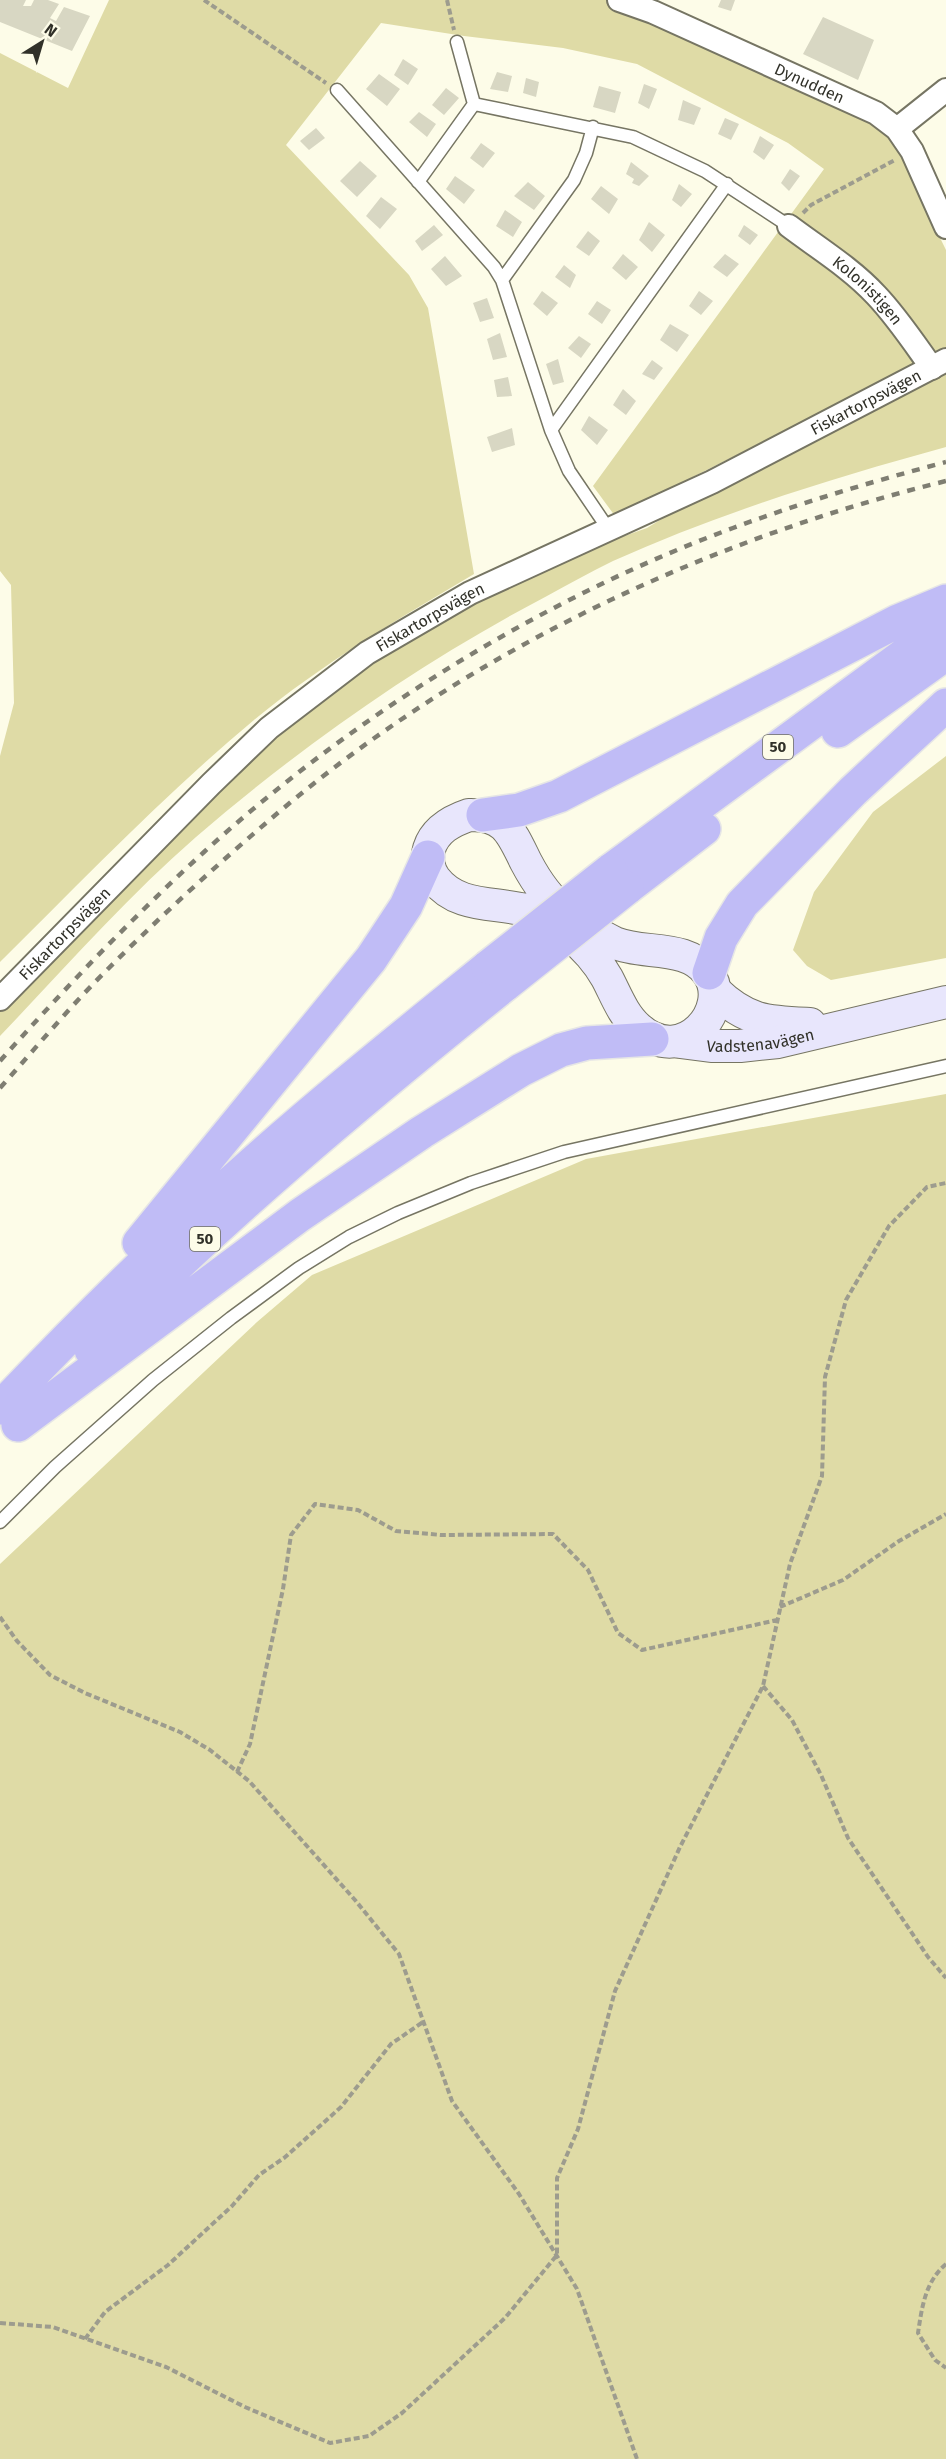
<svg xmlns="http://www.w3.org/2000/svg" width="946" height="2459" viewBox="0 0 946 2459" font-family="'Fira Sans',sans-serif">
  <rect width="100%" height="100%" fill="#fdfce8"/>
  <!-- green -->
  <path fill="#dfdba6" d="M 109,0 L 608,0 L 620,3 L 877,112 L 904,157 L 913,183 L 946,250 L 946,350 L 615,516 L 593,486 L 824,169 L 788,143 L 637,64 L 563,48 L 464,36 L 381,23 L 286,145 L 409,275 L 428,308 L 474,574 C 398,619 322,664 254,720 C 164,795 83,880 0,962 L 0,756 L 14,703 L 11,585 L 0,571 L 0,53 L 68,88 Z
    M 946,372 L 946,447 C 833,478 720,513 613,561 C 590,572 569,584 547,596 C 421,662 304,744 196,837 C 126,898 64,969 0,1036 L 0,1011 L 215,789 L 289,723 L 347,681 L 427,628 L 476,601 L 576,553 L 647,528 L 694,499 Z
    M 946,756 L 946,958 L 831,980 L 807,966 L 793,950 L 814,892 L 873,812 Z
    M 946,1094 L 946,2459 L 0,2459 L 0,1564 L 257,1322 L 312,1275 L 586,1159 Z"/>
  <!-- building -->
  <path fill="#d8d7c3" d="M 0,0 L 26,0 L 23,6 L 31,6 L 34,0 L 48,0 L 59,4 L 50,18 L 56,21 L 64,7 L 90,16 L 72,51 L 0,22 Z
    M 721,0 L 735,0 L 731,11 L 718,7 Z
    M 823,17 L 874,40 L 858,80 L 803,54 Z
    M 403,59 L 418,69 L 408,85 L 394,75 Z
    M 497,72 L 512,76 L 508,92 L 490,89 Z
    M 379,74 L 400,89 L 387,106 L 366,89 Z
    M 526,78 L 539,82 L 536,97 L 523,93 Z
    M 644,84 L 657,89 L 649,109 L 638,103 Z
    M 599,86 L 621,92 L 615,113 L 593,107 Z
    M 446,88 L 459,98 L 444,115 L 432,105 Z
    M 683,100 L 701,108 L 694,125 L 678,120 Z
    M 419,112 L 436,124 L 427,137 L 409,122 Z
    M 725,118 L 739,124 L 731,140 L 718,134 Z
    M 316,128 L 325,138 L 309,150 L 300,141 Z
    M 760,136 L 774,145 L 764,160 L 753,152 Z
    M 481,143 L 495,153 L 483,168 L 470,158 Z
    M 360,161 L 377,176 L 357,197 L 340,181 Z
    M 631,162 L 649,176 L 639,186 L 632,183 L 634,179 L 626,174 Z
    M 790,169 L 800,176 L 789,191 L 781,183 Z
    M 455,176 L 475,190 L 464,204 L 446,189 Z
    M 528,182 L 545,196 L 534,210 L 514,196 Z
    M 679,184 L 692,194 L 681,207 L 672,200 Z
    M 601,186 L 618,199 L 609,214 L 591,199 Z
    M 381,197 L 397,209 L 380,229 L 366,216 Z
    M 505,210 L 522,222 L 513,237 L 496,226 Z
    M 649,222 L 665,235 L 652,252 L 639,240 Z
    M 434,225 L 443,235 L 422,251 L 415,241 Z
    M 744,225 L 758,235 L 750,245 L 738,236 Z
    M 588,231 L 600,241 L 589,256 L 576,247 Z
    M 623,254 L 638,267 L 626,280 L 612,268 Z
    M 725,254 L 739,264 L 727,277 L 713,267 Z
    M 445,256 L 462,276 L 446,286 L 431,269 Z
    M 564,265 L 576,275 L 570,288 L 555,277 Z
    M 542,291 L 558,303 L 547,316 L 533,304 Z
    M 699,291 L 713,301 L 701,315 L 689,306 Z
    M 487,298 L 494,318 L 480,322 L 473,303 Z
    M 597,301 L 611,310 L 602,324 L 588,314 Z
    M 670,324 L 689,335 L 677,352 L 660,340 Z
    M 500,333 L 507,357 L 493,360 L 487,339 Z
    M 579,336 L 591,344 L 581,358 L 568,348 Z
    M 558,359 L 564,382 L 553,385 L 546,364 Z
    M 652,360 L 663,368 L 654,380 L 642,374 Z
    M 508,377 L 512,396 L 497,397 L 494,380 Z
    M 623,389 L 636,401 L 626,415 L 613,405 Z
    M 589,416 L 608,430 L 597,445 L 581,430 Z
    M 512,428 L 515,445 L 492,452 L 487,437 Z"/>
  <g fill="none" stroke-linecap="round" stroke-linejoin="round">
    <!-- service casing -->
    <g stroke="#767563" stroke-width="15">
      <path id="service" d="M 457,42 L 474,104 L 633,137 L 705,171 L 789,226
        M 337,90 L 494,267 L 502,280 L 551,430 L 569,471 L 609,530
        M 418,182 L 474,104
        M 502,280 L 574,180 L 586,153 L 593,127
        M 551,430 L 727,184
        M 0,1522 L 55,1467 L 153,1380 L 231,1318 L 299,1268 L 349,1237 L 398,1213 L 471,1183 L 564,1152 L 946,1066"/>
    </g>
    <!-- minor casing -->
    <g stroke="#767563" stroke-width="26">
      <g id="minor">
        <path id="s1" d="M 619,0 L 653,12 L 876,113 L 897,129 L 912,151 L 946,227"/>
        <path d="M 897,129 L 946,90"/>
        <path id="s2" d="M 789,226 C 818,248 851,268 876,295 C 897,317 914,343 932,368"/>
        <path id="s3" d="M 0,999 L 211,784 L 269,728 L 367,653 L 470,593 L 712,482 L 946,360"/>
      </g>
    </g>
    <!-- secondary casing -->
    <g stroke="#767563" stroke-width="34">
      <g id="secondary">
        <path d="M 469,815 C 506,814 512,834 526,862 C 536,881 548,899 565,912 C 581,923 597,935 615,943 C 643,955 688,944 708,973 C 733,1008 683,1069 638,1028 C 623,1015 616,995 607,978 C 597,960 585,947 569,934 C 557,923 542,914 526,910 C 493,902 457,908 435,879 C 429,871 426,858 429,849 C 435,830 451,821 469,815 Z"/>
        <path d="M 715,991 C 747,1022 768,1022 810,1024"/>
        <path id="s4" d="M 680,1042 L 711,1046 L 740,1046 L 778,1042 L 946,1002"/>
      </g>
    </g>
    <!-- trunk casing -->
    <g stroke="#e6e6e5" stroke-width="36">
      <path id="trunk" d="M 838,731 L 946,654
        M 483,815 L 519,810 L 559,796 L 898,621 L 946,601
        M 611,870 L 946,624
        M 627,888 L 704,829
        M 709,973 L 721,938 L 742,904 L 853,791 L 946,705
        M 139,1243 L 371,959 L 406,906 L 428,857
        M 91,1350 C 220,1218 362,1100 506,984
        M 0,1408 C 76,1328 154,1250 237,1177 C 318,1104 403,1036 488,967
        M 18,1425 L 300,1215 L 422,1132 L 521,1070 L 561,1050 L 587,1043 L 652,1039"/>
    </g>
    <!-- path -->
    <path stroke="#9d9c8e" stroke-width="4" stroke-dasharray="6 3" stroke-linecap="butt" d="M 204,0 L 326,83
      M 447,0 L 454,30
      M 803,213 L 811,205 L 895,160
      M 780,1607 L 843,1580 L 899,1541 L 946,1514
      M 0,1617 L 17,1641 L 50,1675 L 85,1693 L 180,1732 L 210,1750 L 249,1781 L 355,1900 L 399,1954 L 452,2101 L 519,2194 L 577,2289 L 637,2459
      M 763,1686 L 792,1720 L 821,1775 L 848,1838 L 928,1957 L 946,1978
      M 237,1772 L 250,1744 L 283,1589 L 291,1535 L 315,1504 L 358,1510 L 396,1531 L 441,1535 L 553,1534 L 588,1570 L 618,1633 L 642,1650 L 777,1620
      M 946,2264 C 925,2282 922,2307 918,2333 L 935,2360 L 946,2368
      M 0,2323 L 53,2327 L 166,2367 L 245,2407 L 330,2443 L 369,2436 L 402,2413 L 505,2318 L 557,2255 L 557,2178 L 578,2129 L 615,1991 L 680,1847 L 763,1686 L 790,1564 L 822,1476 L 825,1377 L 846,1300 L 889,1226 L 927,1187 L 946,1183
      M 85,2339 L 105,2312 L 168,2265 L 232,2206 L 259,2175 L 284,2158 L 341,2107 L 391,2044 L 423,2022"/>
    <!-- service -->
    <use href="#service" stroke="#fff" stroke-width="12"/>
    <!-- minor -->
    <use href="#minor" stroke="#fff" stroke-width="22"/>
    <!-- secondary -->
    <use href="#secondary" stroke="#e8e6fc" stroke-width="32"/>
    <!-- trunk -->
    <use href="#trunk" stroke="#c0bcf6" stroke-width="33"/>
    <!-- rail -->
    <path stroke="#7f7e72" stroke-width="4.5" stroke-dasharray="8 8" stroke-linecap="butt" d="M 0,1061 C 65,988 132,918 204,852 C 353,716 543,598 733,528 C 803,502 874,481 946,462
      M 0,1088 C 32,1052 63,1015 96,981 C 152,924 212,869 273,817 C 465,653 702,541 946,481"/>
    <!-- trunk-bridge casing -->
    <g stroke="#e6e6e5" stroke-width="36" stroke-linecap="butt">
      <path id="trunk-bridge" d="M 488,967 L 611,870
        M 506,984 L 627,888"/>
    </g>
    <!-- trunk-bridge -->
    <use href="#trunk-bridge" stroke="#c0bcf6" stroke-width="33"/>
  </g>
  <g text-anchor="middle" stroke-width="6" stroke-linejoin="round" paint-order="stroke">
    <!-- shield labels -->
    <g fill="#fdfce8" stroke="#6e6e62" stroke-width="1.5">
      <rect x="763" y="735" width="30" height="24" rx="4.5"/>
      <rect x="190" y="1227" width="30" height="24" rx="4.5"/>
    </g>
    <g font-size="15" font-weight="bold" fill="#313129">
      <text x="778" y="752">50</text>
      <text x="205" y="1244">50</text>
    </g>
    <!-- street labels -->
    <g font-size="16" fill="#313129" stroke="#fdfce8">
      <text dy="6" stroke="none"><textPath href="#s1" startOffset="208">Dynudden</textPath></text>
      <text dy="6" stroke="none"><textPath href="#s2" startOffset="102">Kolonistigen</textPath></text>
      <text dy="6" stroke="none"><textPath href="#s3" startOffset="1064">Fiskartorpsvägen</textPath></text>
      <text dy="6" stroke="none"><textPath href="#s3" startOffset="578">Fiskartorpsvägen</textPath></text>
      <text dy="6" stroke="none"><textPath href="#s3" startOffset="92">Fiskartorpsvägen</textPath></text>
      <text dy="6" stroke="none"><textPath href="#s4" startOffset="81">Vadstenavägen</textPath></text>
    </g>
  </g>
  <!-- north arrow -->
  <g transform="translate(42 42) rotate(37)" stroke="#fdfce8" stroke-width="4.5" paint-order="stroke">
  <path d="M0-4.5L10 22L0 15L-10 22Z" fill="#313129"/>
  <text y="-9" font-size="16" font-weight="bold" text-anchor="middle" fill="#313129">N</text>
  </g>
</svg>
